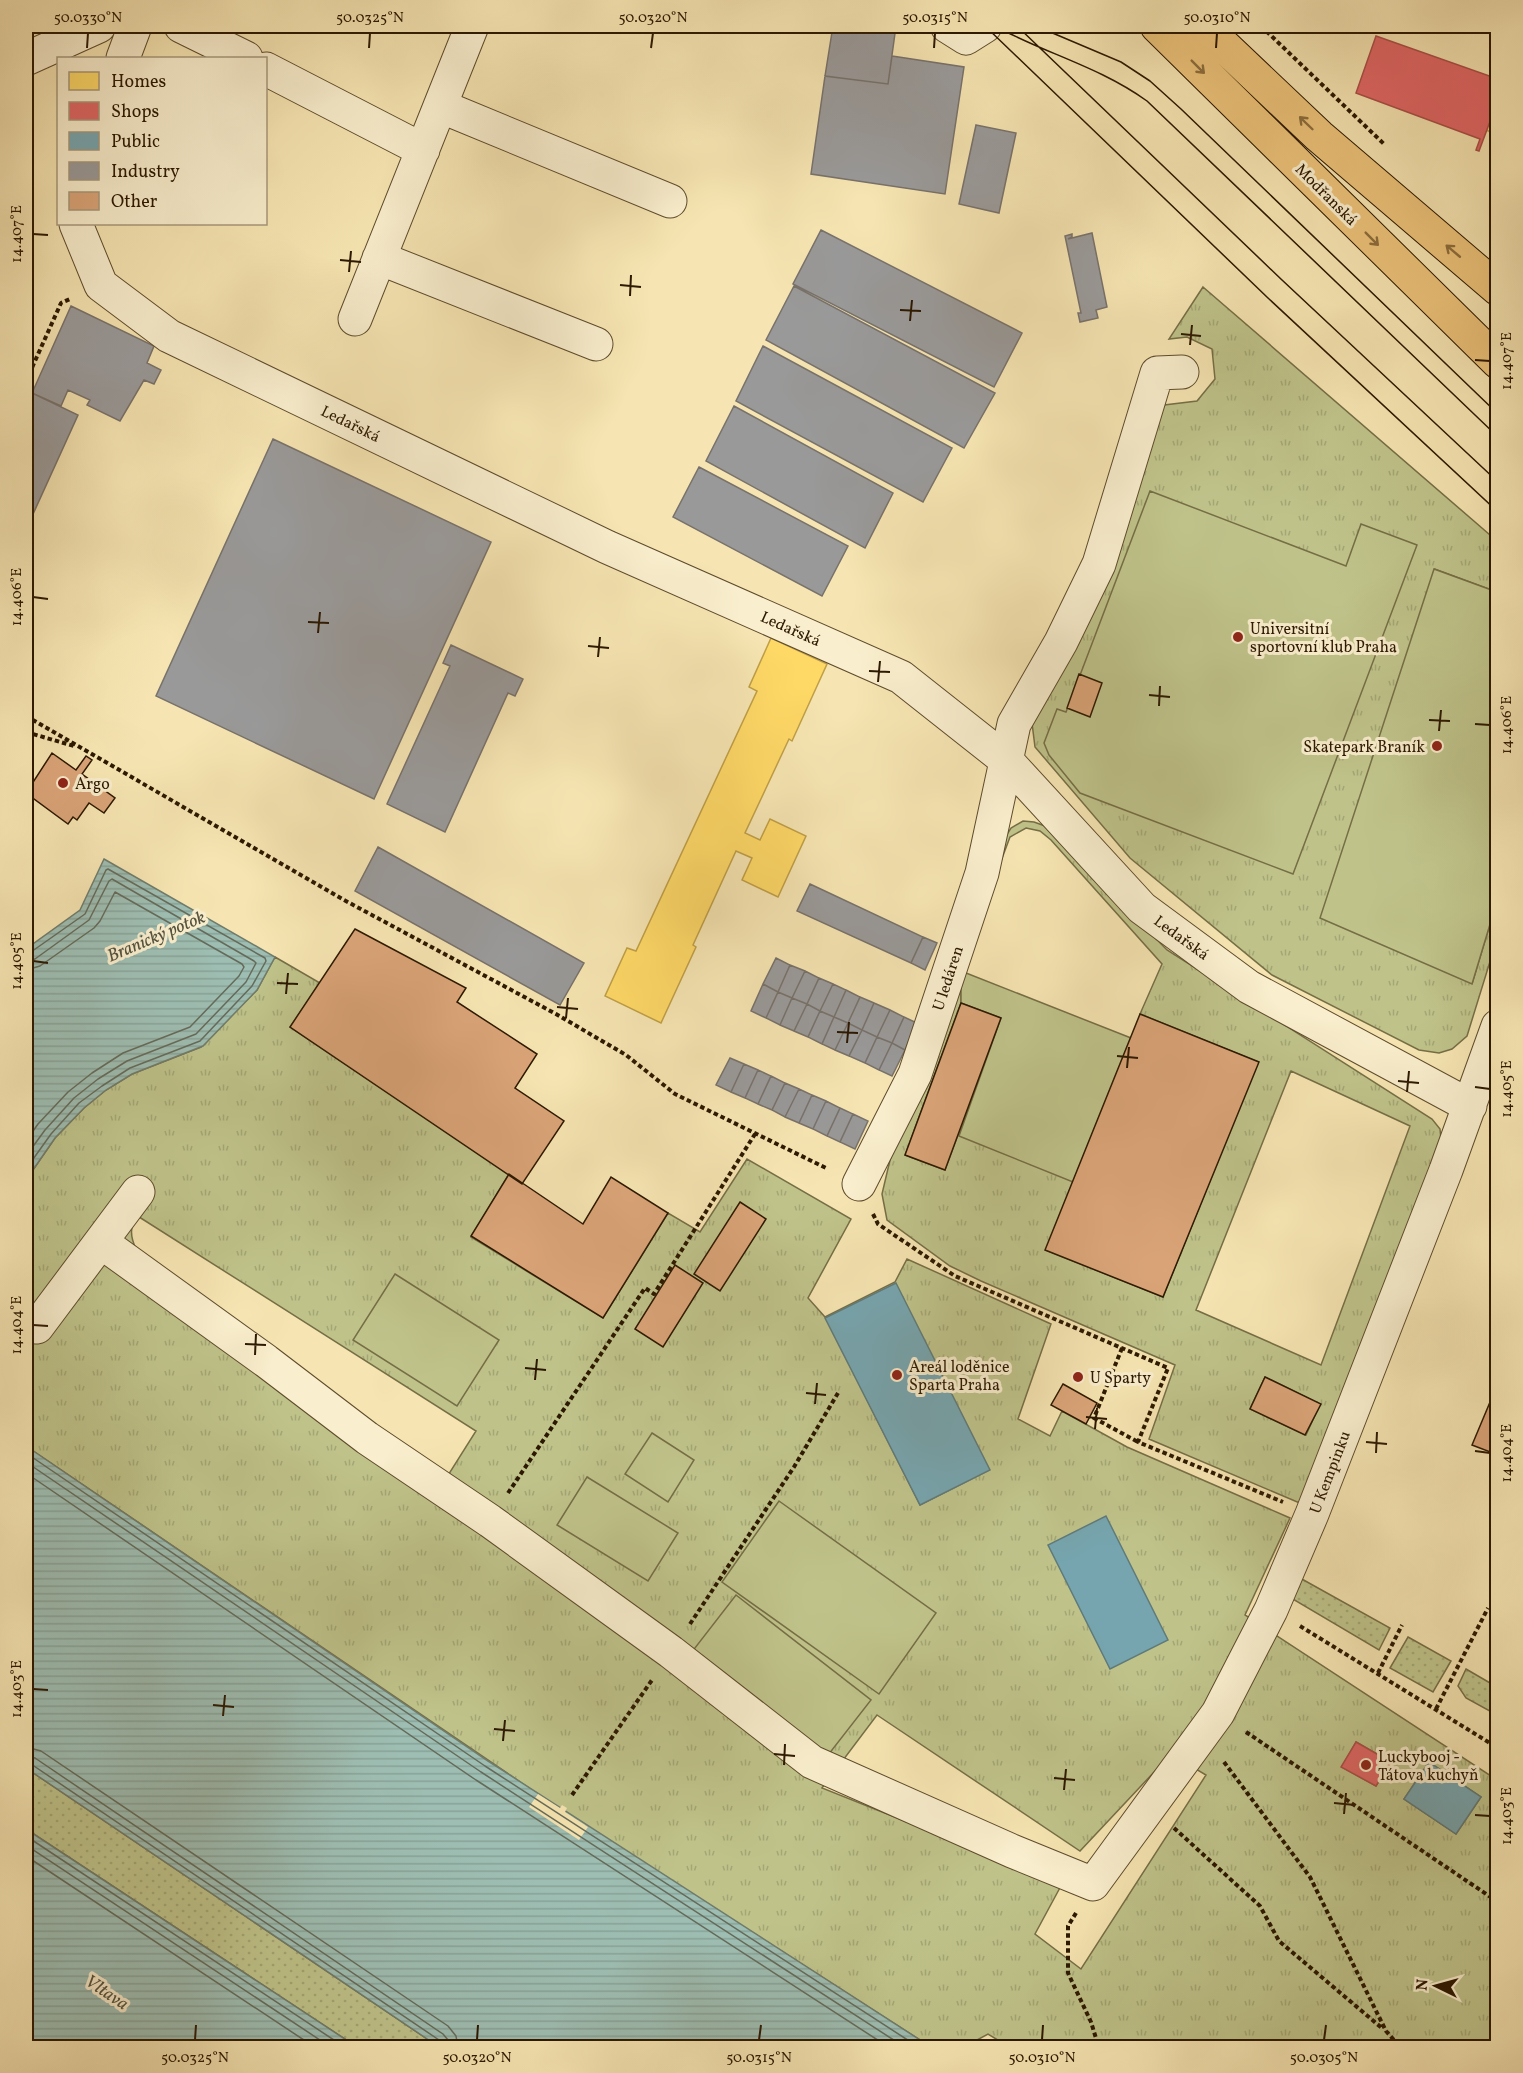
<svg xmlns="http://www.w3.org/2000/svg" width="1523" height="2073" viewBox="0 0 1523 2073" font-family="Vollkorn,serif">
  <defs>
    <pattern id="grass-dots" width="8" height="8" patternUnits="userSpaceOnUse" patternTransform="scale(1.5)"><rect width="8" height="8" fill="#bfc38a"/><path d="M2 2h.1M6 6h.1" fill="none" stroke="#a4a775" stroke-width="1.8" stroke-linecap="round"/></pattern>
    <pattern id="park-tufts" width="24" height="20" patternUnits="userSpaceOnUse" patternTransform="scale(1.5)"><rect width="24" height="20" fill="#bfc38a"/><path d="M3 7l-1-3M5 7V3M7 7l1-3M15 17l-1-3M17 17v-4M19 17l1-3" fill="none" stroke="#a4a775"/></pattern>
    <pattern id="water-rules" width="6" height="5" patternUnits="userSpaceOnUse" patternTransform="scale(1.5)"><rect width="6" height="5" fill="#9ebeb3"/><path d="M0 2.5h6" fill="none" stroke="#88a398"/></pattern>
  </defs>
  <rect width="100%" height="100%" fill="#f6e5b2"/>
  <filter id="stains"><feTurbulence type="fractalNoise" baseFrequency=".00333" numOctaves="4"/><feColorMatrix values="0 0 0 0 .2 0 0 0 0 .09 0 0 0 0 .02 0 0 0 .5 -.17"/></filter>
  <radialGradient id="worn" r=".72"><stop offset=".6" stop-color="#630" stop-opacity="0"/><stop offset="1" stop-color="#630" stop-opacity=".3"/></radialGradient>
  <!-- grass -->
  <path fill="url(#grass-dots)" stroke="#766e45" stroke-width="1.5" d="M 1300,1578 L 1390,1628 L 1379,1650 L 1291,1598 Z
    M 1408,1637 L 1451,1661 L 1433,1692 L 1390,1668 Z
    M 1466,1669 L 1497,1687 L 1497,1715 L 1466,1698 L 1458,1686 Z
    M 26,1768 L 439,2047 L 357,2047 L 26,1829 Z"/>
  <!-- park -->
  <path fill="url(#park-tufts)" stroke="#766e45" stroke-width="1.5" fill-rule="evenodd" d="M 1203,287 L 1497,541 L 1497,592 L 1435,569 L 1472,984 L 1497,901 L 1497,939 L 1467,1036 L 1452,1049 L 1439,1053 L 1419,1050 L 1272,975 L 1130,858 L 1035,747 L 1032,723 L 1156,406 L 1197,401 L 1215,379 L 1212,349 L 1187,337 L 1169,339 Z
    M 1023,821 L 1034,822 L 1045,826 L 1167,950 L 1432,1119 L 1440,1129 L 1441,1140 L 1302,1504 L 1149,1439 L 1175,1365 L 981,1281 L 950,1266 L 887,1220 L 882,1194 L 890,1160 L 1004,839 L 1011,828 ZM 1026,828 L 1040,831 L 1051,840 L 1162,964 L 1140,1014 L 1258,1062 L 1163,1297 L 1046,1250 L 1073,1182 L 1001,1018 L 945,1170 L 905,1155 L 961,1003 L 961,971 L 1004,853 L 1010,837 ZM 1291,1071 L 1410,1126 L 1321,1365 L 1196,1310 ZM 1265,1377 L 1320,1404 L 1306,1435 L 1250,1409 Z
    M 275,957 L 320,983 L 290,1027 L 509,1174 L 471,1237 L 603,1318 L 668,1213 L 700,1232 L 747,1159 L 851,1219 L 808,1298 L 825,1317 L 895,1282 L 907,1259 L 1051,1324 L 1018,1419 L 1050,1436 L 1062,1411 L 1127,1447 L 1290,1518 L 1245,1615 L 1497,1780 L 1497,2047 L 1011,2048 L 988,2034 L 975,2041 L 973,2047 L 931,2047 L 560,1809 L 26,1446 L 26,1180 L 55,1138 L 84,1108 L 106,1090 L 132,1074 L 201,1047 L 257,990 ZM 136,1215 L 476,1431 L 447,1477 L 136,1249 C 130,1236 130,1228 136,1215 ZM 826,1318 L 989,1470 L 920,1505 ZM 877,1715 L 1080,1851 L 1171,1754 L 1206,1775 L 1081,1969 L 1035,1934 L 1062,1884 L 822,1788 ZM 1356,1742 L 1391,1762 L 1376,1786 L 1342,1767 ZM 1429,1762 L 1481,1797 L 1456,1834 L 1404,1799 Z"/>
  <!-- garden -->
  <path fill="#bfc38a" stroke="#766e45" stroke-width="1.5" d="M 1150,491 L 1346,566 L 1361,524 L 1417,545 L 1293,874 L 1080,793 L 1049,755 L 1044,743 L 1057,709 L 1066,712 Z
    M 1434,569 L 1497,592 L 1497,901 L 1472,984 L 1320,918 Z
    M 961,971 L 1131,1038 L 1073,1182 L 959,1136 L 1001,1018 L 961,1003 Z
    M 395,1274 L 499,1340 L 457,1406 L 353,1340 Z
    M 652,1433 L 694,1460 L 668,1502 L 625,1474 Z
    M 587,1477 L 678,1533 L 648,1581 L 557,1525 Z
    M 779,1501 L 936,1613 L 879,1694 L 722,1582 Z
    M 736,1595 L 871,1700 L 825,1759 L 691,1653 Z"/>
  <!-- water -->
  <path fill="url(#water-rules)" stroke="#707c6b" stroke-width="1.5" d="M 104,859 L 275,957 L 257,990 L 203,1046 L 132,1074 L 106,1090 L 84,1108 L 55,1138 L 26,1180 L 26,949 L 80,910 Z
    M 26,1446 L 488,1761 L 931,2047 L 439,2047 L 26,1768 Z
    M 26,1829 L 357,2047 L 26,2047 Z"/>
  <!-- pier -->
  <path fill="#f6e5b2" d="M 538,1794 L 560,1808 L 562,1805 L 567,1808 L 565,1812 L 588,1827 L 579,1840 L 529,1807 Z"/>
  <!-- homes -->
  <path fill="#ffd966" stroke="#c09f47" stroke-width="1.5" d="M 1498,100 L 1498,135 L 1486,130 Z
    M 771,638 L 827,664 L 792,741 L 789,739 L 745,833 L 760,840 L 770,819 L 806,836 L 778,897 L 742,880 L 752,858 L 736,851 L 693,945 L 696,947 L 661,1023 L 605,996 L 627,948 L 636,951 L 757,691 L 749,687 Z"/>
  <!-- shops -->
  <path fill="#e06666" stroke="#aa4f47" stroke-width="1.5" d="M 1376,36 L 1498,79 L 1498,100 L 1479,151 L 1476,150 L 1480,139 L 1356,93 Z
    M 1356,1742 L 1391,1762 L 1376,1786 L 1341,1767 Z"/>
  <!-- public -->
  <path fill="#76a5af" stroke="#607b7a" stroke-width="1.5" d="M 896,1283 L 990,1470 L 920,1505 L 825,1318 Z
    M 1106,1516 L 1168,1640 L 1110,1669 L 1048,1545 Z
    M 1429,1762 L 1481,1797 L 1456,1834 L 1404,1799 Z"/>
  <!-- industry -->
  <path fill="#999" stroke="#78726b" stroke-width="1.5" d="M 833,26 L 896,26 L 888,84 L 825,76 Z
    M 892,56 L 964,67 L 945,194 L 811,174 L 825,76 L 888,84 Z
    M 976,125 L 1016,133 L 999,213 L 959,204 Z
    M 821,230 L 1022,333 L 994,387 L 793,284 Z
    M 1092,233 L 1107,307 L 1096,310 L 1098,318 L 1080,322 L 1078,313 L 1081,313 L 1065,236 L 1072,234 L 1072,237 L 1068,239 Z
    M 794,286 L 995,393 L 964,448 L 766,340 Z
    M 71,306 L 154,346 L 147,363 L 161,370 L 154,384 L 144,380 L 120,421 L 87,405 L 90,400 L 68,390 L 61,406 L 32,393 Z
    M 763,346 L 952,448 L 923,502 L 736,401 Z
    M 32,393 L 78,415 L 29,523 L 26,521 L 26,406 Z
    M 734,406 L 893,493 L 865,548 L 706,461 Z
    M 273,439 L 491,542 L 374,799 L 156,696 Z
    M 699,467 L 848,546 L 822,596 L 673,517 Z
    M 451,645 L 523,679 L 515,696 L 508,693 L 445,832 L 387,804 L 450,666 L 443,663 Z
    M 378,847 L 584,963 L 560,1005 L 355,891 Z
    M 810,884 L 923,937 L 911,963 L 797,911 Z
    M 923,937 L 937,943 L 925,970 L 911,963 Z
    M 776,958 L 790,965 L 778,992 L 763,984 Z
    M 790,965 L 805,971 L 792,998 L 778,992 Z
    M 805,971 L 819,978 L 807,1004 L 792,998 Z
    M 819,978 L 833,984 L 820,1011 L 807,1004 Z
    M 763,984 L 778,992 L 766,1018 L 751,1011 Z
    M 833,984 L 846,990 L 834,1017 L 820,1011 Z
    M 846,990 L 860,997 L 848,1023 L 834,1017 Z
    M 778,992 L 792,998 L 780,1025 L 766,1018 Z
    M 860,997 L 874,1003 L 862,1030 L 848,1023 Z
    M 792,998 L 807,1004 L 794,1031 L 780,1025 Z
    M 874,1003 L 890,1010 L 877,1037 L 862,1030 Z
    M 807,1004 L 820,1011 L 808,1037 L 794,1031 Z
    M 890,1010 L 904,1017 L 892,1043 L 877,1037 Z
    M 820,1011 L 834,1017 L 822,1044 L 808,1037 Z
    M 834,1017 L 848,1023 L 835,1050 L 822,1044 Z
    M 904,1017 L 917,1023 L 905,1050 L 892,1043 Z
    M 848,1023 L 862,1030 L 849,1056 L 835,1050 Z
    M 862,1030 L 877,1037 L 865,1063 L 849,1056 Z
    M 877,1037 L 892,1043 L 879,1070 L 865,1063 Z
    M 892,1043 L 905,1050 L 892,1076 L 879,1070 Z
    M 730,1058 L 744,1064 L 731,1092 L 716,1085 Z
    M 744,1064 L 758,1070 L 745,1098 L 731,1092 Z
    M 758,1070 L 771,1076 L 758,1104 L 745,1098 Z
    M 771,1076 L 785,1083 L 772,1110 L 758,1104 Z
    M 785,1083 L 799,1089 L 785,1117 L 772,1110 Z
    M 799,1089 L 812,1095 L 799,1123 L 785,1117 Z
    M 812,1095 L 826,1101 L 813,1129 L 799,1123 Z
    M 826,1101 L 840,1108 L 827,1136 L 813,1129 Z
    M 840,1108 L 853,1114 L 840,1142 L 827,1136 Z
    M 853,1114 L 868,1121 L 855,1149 L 840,1142 Z"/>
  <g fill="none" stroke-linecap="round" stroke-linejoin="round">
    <!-- shore -->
    <path stroke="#656b5a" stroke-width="1.5" d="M 26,953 L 31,952 L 85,914 L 106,870 L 108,869 L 265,958 L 266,961 L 252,986 L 200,1041 L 130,1068 L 102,1086 L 79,1103 L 51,1134 L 26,1169
      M 26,961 L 35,959 L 89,920 L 109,881 L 112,879 L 254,961 L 256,963 L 246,982 L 196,1034 L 127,1061 L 98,1079 L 74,1098 L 45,1130 L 26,1156
      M 26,970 L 40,966 L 94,928 L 100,921 L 115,892 L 242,964 L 244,967 L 239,976 L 190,1027 L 123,1053 L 92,1073 L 68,1092 L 38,1124 L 26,1141
      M 26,1453 L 485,1766 L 920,2048
      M 26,1462 L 481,1772 L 906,2048
      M 26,1473 L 476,1780 L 890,2048
      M 26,1747 L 41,1751 L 448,2026 L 456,2036 L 458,2048
      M 26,1756 L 35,1758 L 443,2034 L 448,2040 L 449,2048
      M 26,1763 L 31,1764 L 439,2040 L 442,2048
      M 26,1836 L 346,2048
      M 26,1845 L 332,2048
      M 26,1856 L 316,2048"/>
  </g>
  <!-- building -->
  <path fill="#daa478" stroke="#2c1800" stroke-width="1.5" d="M 1079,674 L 1102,683 L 1090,717 L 1067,708 Z
    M 52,753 L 76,770 L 86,756 L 92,760 L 82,774 L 115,798 L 104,813 L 89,803 L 77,820 L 73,817 L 68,824 L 26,793 Z
    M 355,929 L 466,988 L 457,1002 L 537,1054 L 515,1088 L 564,1121 L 522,1184 L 290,1027 Z
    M 961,1003 L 1001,1018 L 945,1170 L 905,1155 Z
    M 1140,1014 L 1259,1062 L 1163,1297 L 1045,1250 Z
    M 509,1174 L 583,1224 L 611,1177 L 668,1213 L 603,1318 L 471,1236 Z
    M 740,1202 L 766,1219 L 720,1291 L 694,1274 Z
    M 675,1265 L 703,1283 L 663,1347 L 635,1329 Z
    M 1265,1377 L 1321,1404 L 1305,1435 L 1250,1409 Z
    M 1063,1384 L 1097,1403 L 1086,1424 L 1051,1405 Z
    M 1493,1395 L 1498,1397 L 1498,1455 L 1472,1445 Z"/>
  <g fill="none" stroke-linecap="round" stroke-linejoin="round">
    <!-- minor casing -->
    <g stroke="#5e4b2c" stroke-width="35">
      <path id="minor" d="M 181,26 L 246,58
        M 947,26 L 966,38 L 985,26
        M 123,58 L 135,26
        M 26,59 L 99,26
        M 266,69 L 423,150
        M 440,106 L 670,201
        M 76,224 L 101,285 L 169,336 L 607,547 L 901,677 L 1006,760 L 1142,908 L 1249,987 L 1470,1106
        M 379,258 L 596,344
        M 355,319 L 472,26
        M 859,1184 L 915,1074 L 982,873 L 1014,724 L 1061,642 L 1099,564 L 1157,373 L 1182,372
        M 101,1242 L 266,1361 L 367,1438 L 490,1521 L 671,1652 L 812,1762 L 1012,1851 L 1093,1884 L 1218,1713 L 1271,1610 L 1312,1514 L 1446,1170 L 1498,1026
        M 37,1327 L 138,1192"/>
    </g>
    <!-- major casing -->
    <g stroke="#2c1800" stroke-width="35">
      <path id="major" d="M 1157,26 L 1498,362
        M 1203,26 L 1319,136 L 1498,289"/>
    </g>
    <!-- path -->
    <path stroke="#2c1800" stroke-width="4" stroke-dasharray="4.5 3" stroke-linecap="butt" d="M 1261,26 L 1384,144
      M 26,381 L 61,303 L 70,299
      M 26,716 L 344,900 L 556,1014 L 626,1055 L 675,1094 L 828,1169
      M 26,732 L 74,746
      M 873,1214 L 878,1224 L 955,1276 L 1168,1368 L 1138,1442 L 1283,1502
      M 1122,1348 L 1094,1418 L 1138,1442
      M 508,1493 L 645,1288 L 654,1294 L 755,1134
      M 690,1624 L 794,1467 L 838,1393
      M 1300,1626 L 1498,1748
      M 1378,1673 L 1402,1625
      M 1436,1709 L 1488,1608
      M 1246,1732 L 1498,1902
      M 1224,1762 L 1310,1877 L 1386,2031 L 1401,2048
      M 572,1795 L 652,1680
      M 1174,1828 L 1260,1906 L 1279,1941 L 1383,2029
      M 1076,1913 L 1068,1926 L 1068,1973 L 1091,2022 L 1099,2048"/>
    <!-- minor -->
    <use href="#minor" stroke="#f9eecd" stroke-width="33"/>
    <!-- major -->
    <use href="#major" stroke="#ebc279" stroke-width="33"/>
    <!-- tram -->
    <path stroke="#2c1800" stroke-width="1.5" d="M 985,26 L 1268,298 L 1498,512
      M 995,26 C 1046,54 1098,66 1147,101 L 1498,437
      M 1017,26 L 1282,280 L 1498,482
      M 1036,26 L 1121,62 L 1150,81 L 1181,109 L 1498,414"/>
  </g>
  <!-- one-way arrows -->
  <defs><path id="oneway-shaft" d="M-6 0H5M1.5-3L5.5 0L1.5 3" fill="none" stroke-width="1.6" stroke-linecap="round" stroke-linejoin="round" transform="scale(1.5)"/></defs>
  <g stroke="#8c6d3c">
    <use href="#oneway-shaft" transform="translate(1198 67) rotate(45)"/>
    <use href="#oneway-shaft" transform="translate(1306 123) rotate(-136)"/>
    <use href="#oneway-shaft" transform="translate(1372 239) rotate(45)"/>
    <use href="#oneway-shaft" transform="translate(1453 251) rotate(-140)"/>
  </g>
  <!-- ticks -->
  <path fill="none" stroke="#2c1800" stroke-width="2" d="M 87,48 L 88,33M 369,48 L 370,33M 651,48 L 653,33M 934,48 L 935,33M 1216,48 L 1217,33M 33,234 L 48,235M 340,260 L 361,262M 349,272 L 351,251M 620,285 L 641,287M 630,296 L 631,275M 900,310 L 921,311M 910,321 L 912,300M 1181,334 L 1201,336M 1190,345 L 1192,325M 1475,360 L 1490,361M 33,597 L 48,599M 308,622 L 329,623M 318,633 L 320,612M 588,646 L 609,648M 598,657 L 600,637M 869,671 L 890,672M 878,682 L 880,661M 1149,695 L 1170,697M 1159,706 L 1160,686M 1429,720 L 1450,721M 1475,724 L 1490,725M 1439,731 L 1441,710M 33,961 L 48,963M 277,983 L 298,984M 286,994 L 288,973M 557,1007 L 578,1009M 566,1018 L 568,998M 837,1032 L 858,1033M 847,1043 L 849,1022M 1117,1056 L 1138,1058M 1127,1068 L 1129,1047M 1398,1081 L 1419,1083M 1475,1087 L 1490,1089M 1407,1092 L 1409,1071M 33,1325 L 48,1326M 245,1344 L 266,1345M 255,1355 L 256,1334M 525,1368 L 546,1370M 535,1380 L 537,1359M 806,1393 L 826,1395M 815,1404 L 817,1383M 1086,1417 L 1107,1419M 1095,1429 L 1097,1408M 1366,1442 L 1387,1444M 1475,1451 L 1490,1453M 1376,1453 L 1377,1432M 33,1689 L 48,1690M 213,1705 L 234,1707M 223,1716 L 225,1695M 494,1729 L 515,1731M 503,1741 L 505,1720M 774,1754 L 795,1756M 784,1765 L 785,1744M 1054,1778 L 1075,1780M 1064,1790 L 1066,1769M 1334,1803 L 1355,1805M 1344,1814 L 1346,1793M 1475,1815 L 1490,1816M 195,2040 L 196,2025M 477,2040 L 478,2025M 759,2040 L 761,2025M 1042,2040 L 1043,2025M 1324,2040 L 1326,2025"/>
  <!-- markers -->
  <g fill="#8f2418" stroke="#f9eecd" stroke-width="2">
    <circle cx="1238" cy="637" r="6"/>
    <circle cx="1437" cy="746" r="6"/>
    <circle cx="63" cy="783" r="6"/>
    <circle cx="897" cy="1375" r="6"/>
    <circle cx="1078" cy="1377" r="6"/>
    <circle cx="1366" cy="1765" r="6"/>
  </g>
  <g text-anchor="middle" stroke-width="6" stroke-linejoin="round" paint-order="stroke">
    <!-- street labels -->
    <g font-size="16" fill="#2c1800" stroke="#f9eecd">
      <text transform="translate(1327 194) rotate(45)" y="6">Modřanská</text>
      <text transform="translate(351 423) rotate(26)" y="6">Ledařská</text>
      <text transform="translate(791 628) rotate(24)" y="6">Ledařská</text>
      <text transform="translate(1182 937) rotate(36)" y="6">Ledařská</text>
      <text transform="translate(947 978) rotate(-72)" y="6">U ledáren</text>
      <text transform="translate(1329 1472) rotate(-69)" y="6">U Kempinku</text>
    </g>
    <!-- poi labels -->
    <g font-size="16" fill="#2c1800" stroke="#f9eecd" text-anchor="start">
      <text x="1250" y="634">Universitní<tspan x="1250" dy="18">sportovní klub Praha</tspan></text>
      <text x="1425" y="752" text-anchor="end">Skatepark Braník</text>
      <text x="75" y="789">Argo</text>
      <text x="909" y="1372">Areál loděnice<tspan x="909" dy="18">Sparta Praha</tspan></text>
      <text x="1090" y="1383">U Sparty</text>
      <text x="1378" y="1762">Luckybooj -<tspan x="1378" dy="18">Tátova kuchyň</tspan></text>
    </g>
    <!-- water labels -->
    <g font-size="18" font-style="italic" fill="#54523f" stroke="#f9eecd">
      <text transform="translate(156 936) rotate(-23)" y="6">Branický potok</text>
      <text transform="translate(107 1992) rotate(34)" y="6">Vltava</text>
    </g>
  </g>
  <!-- margin -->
  <rect width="1523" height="2073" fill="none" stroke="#f6e5b2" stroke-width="66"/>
  <!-- legend -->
  <rect x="57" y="57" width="210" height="168" fill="#f9eecd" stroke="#a7987b" stroke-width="1.5"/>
  <rect x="69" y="72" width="30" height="18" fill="#ffd966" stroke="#a7987b" stroke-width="1.5"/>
  <text x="111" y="87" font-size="18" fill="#2c1800">Homes</text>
  <rect x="69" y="102" width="30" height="18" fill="#e06666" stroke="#a7987b" stroke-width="1.5"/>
  <text x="111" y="117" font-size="18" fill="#2c1800">Shops</text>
  <rect x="69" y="132" width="30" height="18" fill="#76a5af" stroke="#a7987b" stroke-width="1.5"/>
  <text x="111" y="147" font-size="18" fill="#2c1800">Public</text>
  <rect x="69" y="162" width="30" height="18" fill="#999999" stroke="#a7987b" stroke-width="1.5"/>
  <text x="111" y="177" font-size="18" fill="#2c1800">Industry</text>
  <rect x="69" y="192" width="30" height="18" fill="#daa478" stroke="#a7987b" stroke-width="1.5"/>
  <text x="111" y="207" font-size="18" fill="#2c1800">Other</text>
  <!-- north arrow -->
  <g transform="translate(1436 1986) rotate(275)" stroke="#f9eecd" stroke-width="4.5" paint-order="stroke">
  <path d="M0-4.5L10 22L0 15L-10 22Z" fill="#2c1800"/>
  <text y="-9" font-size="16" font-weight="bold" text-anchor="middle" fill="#2c1800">N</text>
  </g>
  <rect x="33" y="33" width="1457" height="2007" fill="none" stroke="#2c1800" stroke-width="2"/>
  <g font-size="15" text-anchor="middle" fill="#2c1800">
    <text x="88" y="22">50.0330°N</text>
    <text x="370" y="22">50.0325°N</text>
    <text x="653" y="22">50.0320°N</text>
    <text x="935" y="22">50.0315°N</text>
    <text x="1217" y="22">50.0310°N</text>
    <text transform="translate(16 234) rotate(-90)" y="5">14.407°E</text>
    <text transform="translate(1506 361) rotate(-90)" y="5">14.407°E</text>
    <text transform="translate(16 597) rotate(-90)" y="5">14.406°E</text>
    <text transform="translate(1506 725) rotate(-90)" y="5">14.406°E</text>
    <text transform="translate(16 961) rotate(-90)" y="5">14.405°E</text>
    <text transform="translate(1506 1089) rotate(-90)" y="5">14.405°E</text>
    <text transform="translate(16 1325) rotate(-90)" y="5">14.404°E</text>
    <text transform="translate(1506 1453) rotate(-90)" y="5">14.404°E</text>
    <text transform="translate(16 1689) rotate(-90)" y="5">14.403°E</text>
    <text transform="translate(1506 1816) rotate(-90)" y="5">14.403°E</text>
    <text x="195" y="2062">50.0325°N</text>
    <text x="477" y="2062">50.0320°N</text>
    <text x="759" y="2062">50.0315°N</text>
    <text x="1042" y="2062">50.0310°N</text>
    <text x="1324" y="2062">50.0305°N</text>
  </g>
  <rect width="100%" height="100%" filter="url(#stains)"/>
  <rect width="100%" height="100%" fill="url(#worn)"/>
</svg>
